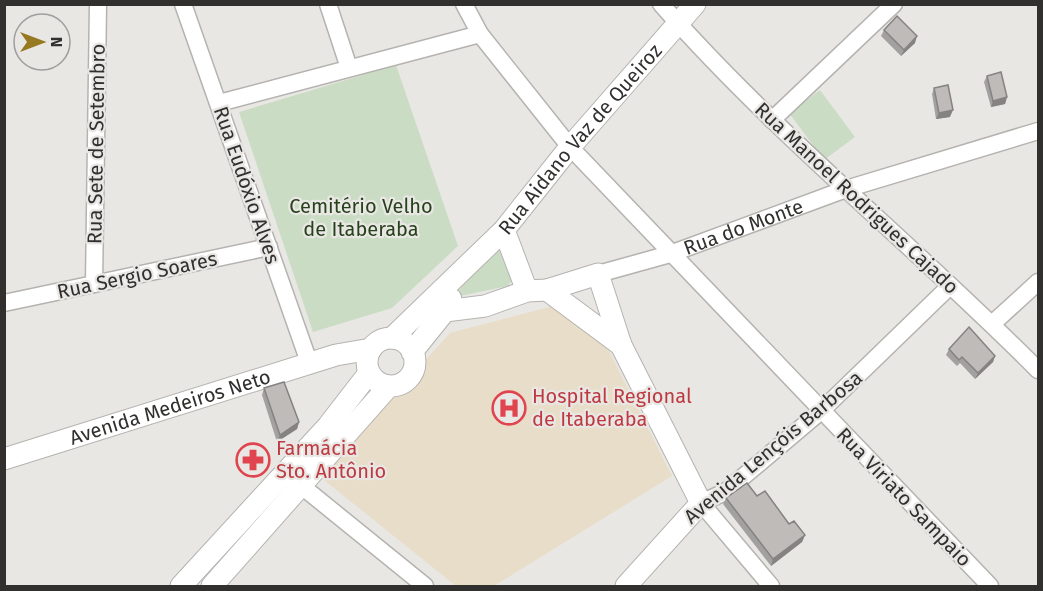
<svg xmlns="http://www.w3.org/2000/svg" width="1043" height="591" viewBox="0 0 1043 591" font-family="'Fira Sans',sans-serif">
  <rect width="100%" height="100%" fill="#e9e7e4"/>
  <!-- medical -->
  <path fill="#e8ddc8" d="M 553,306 L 604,341 L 672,476 L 494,586 L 456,586 L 319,476 L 450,333 Z"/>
  <!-- green -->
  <path fill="#cbdcc5" d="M 396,65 L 458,246 L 392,308 L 313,332 L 239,112 Z
    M 820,90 L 855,137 L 824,160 L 789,113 Z
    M 490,245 L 497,245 L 512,280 L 508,286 L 460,296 L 458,292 Z"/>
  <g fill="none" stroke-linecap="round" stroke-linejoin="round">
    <!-- minor casing -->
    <g stroke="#b5b3b0" stroke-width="19">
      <g id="minor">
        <path d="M 183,4 L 310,365"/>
        <path d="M 328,4 L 349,68"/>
        <path d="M 464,4 L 480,34 L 570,147 L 990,586"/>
        <path d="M 661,4 C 777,136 915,246 1038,370"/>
        <path d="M 219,103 L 480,34"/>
        <path d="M 772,120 L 894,4"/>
        <path id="s1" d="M 598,274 L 670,254 L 846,189 L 1038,131"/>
        <path d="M 94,284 L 98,4"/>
        <path d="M 4,303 L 269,247"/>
        <path d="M 992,324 L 1038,282"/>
        <path d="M 293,479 L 425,586"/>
        <path d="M 771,586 L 701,503 L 725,492 L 821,411 L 950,286"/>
      </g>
    </g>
    <!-- tertiary casing -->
    <g stroke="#b5b3b0" stroke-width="23">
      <g id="tertiary">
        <path d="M 504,230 L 527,291"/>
        <path d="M 547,290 L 621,345"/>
        <path d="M 445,311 L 485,306 L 527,291 L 547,290 L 598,274 L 621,345 L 701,503 L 626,586"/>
        <path id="s2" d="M 392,338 L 504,230 L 570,147 L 695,4"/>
        <circle cx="391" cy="362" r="24"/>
        <path d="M 412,352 L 445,311 L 451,299"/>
        <path id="s3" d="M 4,459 L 336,355 L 371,349"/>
        <path d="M 181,586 L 328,426 L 369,373"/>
        <path d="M 212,586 L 389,386"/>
      </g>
    </g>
    <!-- minor -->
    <use href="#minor" stroke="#fff" stroke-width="16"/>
    <!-- tertiary -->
    <use href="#tertiary" stroke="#fff" stroke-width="21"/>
  </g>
  <!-- wall -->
  <path fill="#a3a19f" d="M 884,30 L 915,43 L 901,56 L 881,36 Z
    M 987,76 L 1007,97 L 1005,104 L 991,107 L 984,82 Z
    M 934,88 L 950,117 L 936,119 L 932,94 Z
    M 949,349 L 995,356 L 993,362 L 975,379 L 960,363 L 957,366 L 946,355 Z
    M 264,388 L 299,422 L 297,429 L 277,442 L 262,395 Z
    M 757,496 L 789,524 L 805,535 L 802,542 L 771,566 L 723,504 L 726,498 Z"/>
  <!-- shaded-wall -->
  <path fill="#858382" d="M 917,36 L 915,43 L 901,56 L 904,50 Z
    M 1007,97 L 1005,104 L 991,107 L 993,101 Z
    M 953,110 L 950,117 L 936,119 L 939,113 Z
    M 995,356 L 993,362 L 975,379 L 978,373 Z
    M 299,422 L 297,429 L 277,442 L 280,435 Z
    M 805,535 L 802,542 L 771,566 L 773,559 Z"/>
  <!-- building -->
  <path fill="#bebbb9" stroke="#858382" stroke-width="1.5" d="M 897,16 L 917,36 L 904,50 L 884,30 Z
    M 1001,72 L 1007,97 L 993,101 L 987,76 Z
    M 948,85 L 953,110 L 939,113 L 934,88 Z
    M 969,327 L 995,356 L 978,373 L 962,357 L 959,360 L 949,349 Z
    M 284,382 L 299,422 L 280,435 L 264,388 Z
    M 747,483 L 757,496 L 765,491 L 789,524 L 794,521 L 805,535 L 773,559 L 726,498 Z"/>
  <!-- icons -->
  <defs>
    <g id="hospital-ring" transform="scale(1.725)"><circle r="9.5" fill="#e9e7e4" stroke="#e0444e" stroke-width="1.5"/><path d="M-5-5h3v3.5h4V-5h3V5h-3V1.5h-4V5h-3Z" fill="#e0444e"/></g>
    <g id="pharmacy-ring" transform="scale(1.725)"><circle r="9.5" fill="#e9e7e4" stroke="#e0444e" stroke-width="1.5"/><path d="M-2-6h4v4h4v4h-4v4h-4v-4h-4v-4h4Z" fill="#e0444e"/></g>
  </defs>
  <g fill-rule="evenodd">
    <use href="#hospital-ring" x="509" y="408"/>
    <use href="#pharmacy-ring" x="253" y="460"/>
  </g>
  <g text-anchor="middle" stroke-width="4.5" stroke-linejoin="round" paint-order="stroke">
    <!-- street labels -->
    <g font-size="20" fill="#31302f" stroke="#e9e7e4">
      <text dy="7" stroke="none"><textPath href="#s2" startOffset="274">Rua Aidano Vaz de Queiroz</textPath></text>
      <text transform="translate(96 144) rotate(-89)" y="7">Rua Sete de Setembro</text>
      <text transform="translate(247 185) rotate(71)" y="7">Rua Eudóxio Alves</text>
      <text transform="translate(857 198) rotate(43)" y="7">Rua Manoel Rodrigues Cajado</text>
      <text dy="7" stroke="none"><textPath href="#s1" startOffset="153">Rua do Monte</textPath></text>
      <text transform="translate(137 275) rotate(-12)" y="7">Rua Sergio Soares</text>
      <text dy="7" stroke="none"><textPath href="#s3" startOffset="174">Avenida Medeiros Neto</textPath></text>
      <text transform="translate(773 447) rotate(-40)" y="7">Avenida Lençóis Barbosa</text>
      <text transform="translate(904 497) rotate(46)" y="7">Rua Viriato Sampaio</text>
    </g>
    <!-- park labels -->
    <g font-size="20" fill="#26411b" stroke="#e9e7e4">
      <text x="361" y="213">Cemitério Velho<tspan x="361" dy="23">de Itaberaba</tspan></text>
    </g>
    <!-- health labels -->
    <g font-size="20" fill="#be3a42" stroke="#e9e7e4" text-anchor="start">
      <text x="532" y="403">Hospital Regional<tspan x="532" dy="23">de Itaberaba</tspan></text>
      <text x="276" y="455">Farmácia<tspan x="276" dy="23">Sto. Antônio</tspan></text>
    </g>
  </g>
  <!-- border -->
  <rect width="1043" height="591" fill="none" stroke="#31302f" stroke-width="12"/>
  <!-- north arrow -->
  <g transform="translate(42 42) rotate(90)"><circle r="28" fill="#e9e7e4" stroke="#9f9e9c" stroke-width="1.5"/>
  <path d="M0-4.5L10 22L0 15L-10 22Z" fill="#977922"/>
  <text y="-9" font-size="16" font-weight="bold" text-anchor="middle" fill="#31302f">N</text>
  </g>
</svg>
